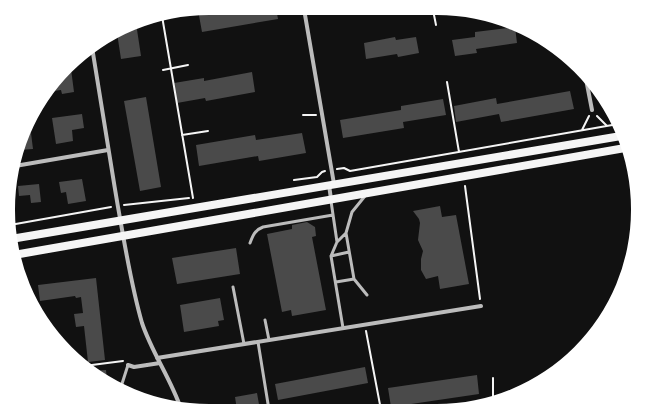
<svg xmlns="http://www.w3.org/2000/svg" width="646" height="419" viewBox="0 0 646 419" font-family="Cabin,sans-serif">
  <rect width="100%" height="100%" fill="#111"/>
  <!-- building -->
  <path fill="#4a4a4a" d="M 210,8 L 276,8 L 278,19 L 202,32 L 198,10 Z
    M 136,23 L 141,56 L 121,59 L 117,33 Z
    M 515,27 L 517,43 L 476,49 L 477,53 L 455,56 L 452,40 L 475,37 L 475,32 Z
    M 395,37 L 396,40 L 416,37 L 419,53 L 398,57 L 397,54 L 366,59 L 364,43 Z
    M 68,69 L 71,69 L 74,92 L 62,94 L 61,90 L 47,92 L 50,87 Z
    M 252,72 L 255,92 L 206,101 L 205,98 L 177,103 L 174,83 L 204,78 L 204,81 Z
    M 570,91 L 574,109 L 501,122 L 499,114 L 456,122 L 454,106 L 496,98 L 497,104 Z
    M 146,97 L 161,187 L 140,191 L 124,101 Z
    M 443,99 L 446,115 L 403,122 L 404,128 L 343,138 L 340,120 L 401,110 L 401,106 Z
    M 82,114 L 84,128 L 72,130 L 73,141 L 56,144 L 52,118 Z
    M 24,131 L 25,134 L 31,133 L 33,149 L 19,150 Z
    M 302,133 L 306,153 L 259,161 L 258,156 L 199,166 L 196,145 L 255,135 L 256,140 Z
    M 82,179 L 86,201 L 68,204 L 66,192 L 61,193 L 59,182 Z
    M 39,184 L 41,202 L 31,203 L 30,195 L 19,196 L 18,186 Z
    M 440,206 L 442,217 L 456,215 L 469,284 L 440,289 L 438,276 L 426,279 L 421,270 L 421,259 L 423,251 L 418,240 L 420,223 L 419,219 L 413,211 Z
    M 307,222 L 315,227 L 316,236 L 312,237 L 326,310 L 292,316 L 291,310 L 282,312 L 267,234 L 292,229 L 292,225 Z
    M 236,248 L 240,274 L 177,284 L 172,258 Z
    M 96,278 L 105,360 L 88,362 L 84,326 L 76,327 L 74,314 L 83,313 L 81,297 L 76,298 L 75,296 L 40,301 L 38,285 Z
    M 220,298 L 224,320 L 218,321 L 219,326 L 184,332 L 180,305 Z
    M 365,367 L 368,383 L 278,400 L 275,384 Z
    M 106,370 L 107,381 L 92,371 Z
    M 477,375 L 479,394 L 391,407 L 388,388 Z
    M 257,393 L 260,410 L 237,410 L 235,397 Z"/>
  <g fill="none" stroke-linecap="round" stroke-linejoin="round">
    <!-- path -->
    <path stroke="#f5f5f5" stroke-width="2" d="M 433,10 L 436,25
      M 162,16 L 193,198
      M 163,70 L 188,65
      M 447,82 L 459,152
      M 303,115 L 316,115
      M 597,116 L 607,126
      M 582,130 L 589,116
      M 182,135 L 208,131
      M 337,169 L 344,168 L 350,171 L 618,124
      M 294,180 L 317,177 L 322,172 L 325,171
      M 465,186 L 480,299
      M 124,205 L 189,198
      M 10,225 L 111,207
      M 366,331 L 381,410
      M 84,366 L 123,361
      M 493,378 L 493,399"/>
    <!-- service -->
    <path stroke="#bcbcbc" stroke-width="3" d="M 331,201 L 337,242
      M 346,233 L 354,279 L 367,295
      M 250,243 C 253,235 255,230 263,227 L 333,215
      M 331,256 L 349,252
      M 336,282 L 354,279
      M 233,287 L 244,344
      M 265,320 L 269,340
      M 343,328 L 331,256 L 337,242 L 346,233 L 352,212 L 365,196
      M 258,342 L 269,410
      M 120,390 L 128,365"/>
    <!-- minor -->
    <path stroke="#bcbcbc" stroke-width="4" d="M 304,9 L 334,184
      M 92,47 C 101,101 109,154 118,207 C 125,246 131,285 142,323 C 152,353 171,379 181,409
      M 586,79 L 592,110
      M 15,166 L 108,150
      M 329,185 L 331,199
      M 157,358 L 481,306
      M 128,365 L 134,367 L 160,363"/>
    <!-- secondary -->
    <path stroke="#f5f5f5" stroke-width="8" d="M 11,239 L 621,136
      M 14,255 L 625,148"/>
  </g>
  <!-- crop -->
  <path d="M0 0H646V419H0ZM209 15H437A194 194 0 0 1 631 209V210A194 194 0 0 1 437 404H209A194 194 0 0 1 15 210V209A194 194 0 0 1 209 15Z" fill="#fff" fill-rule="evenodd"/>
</svg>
